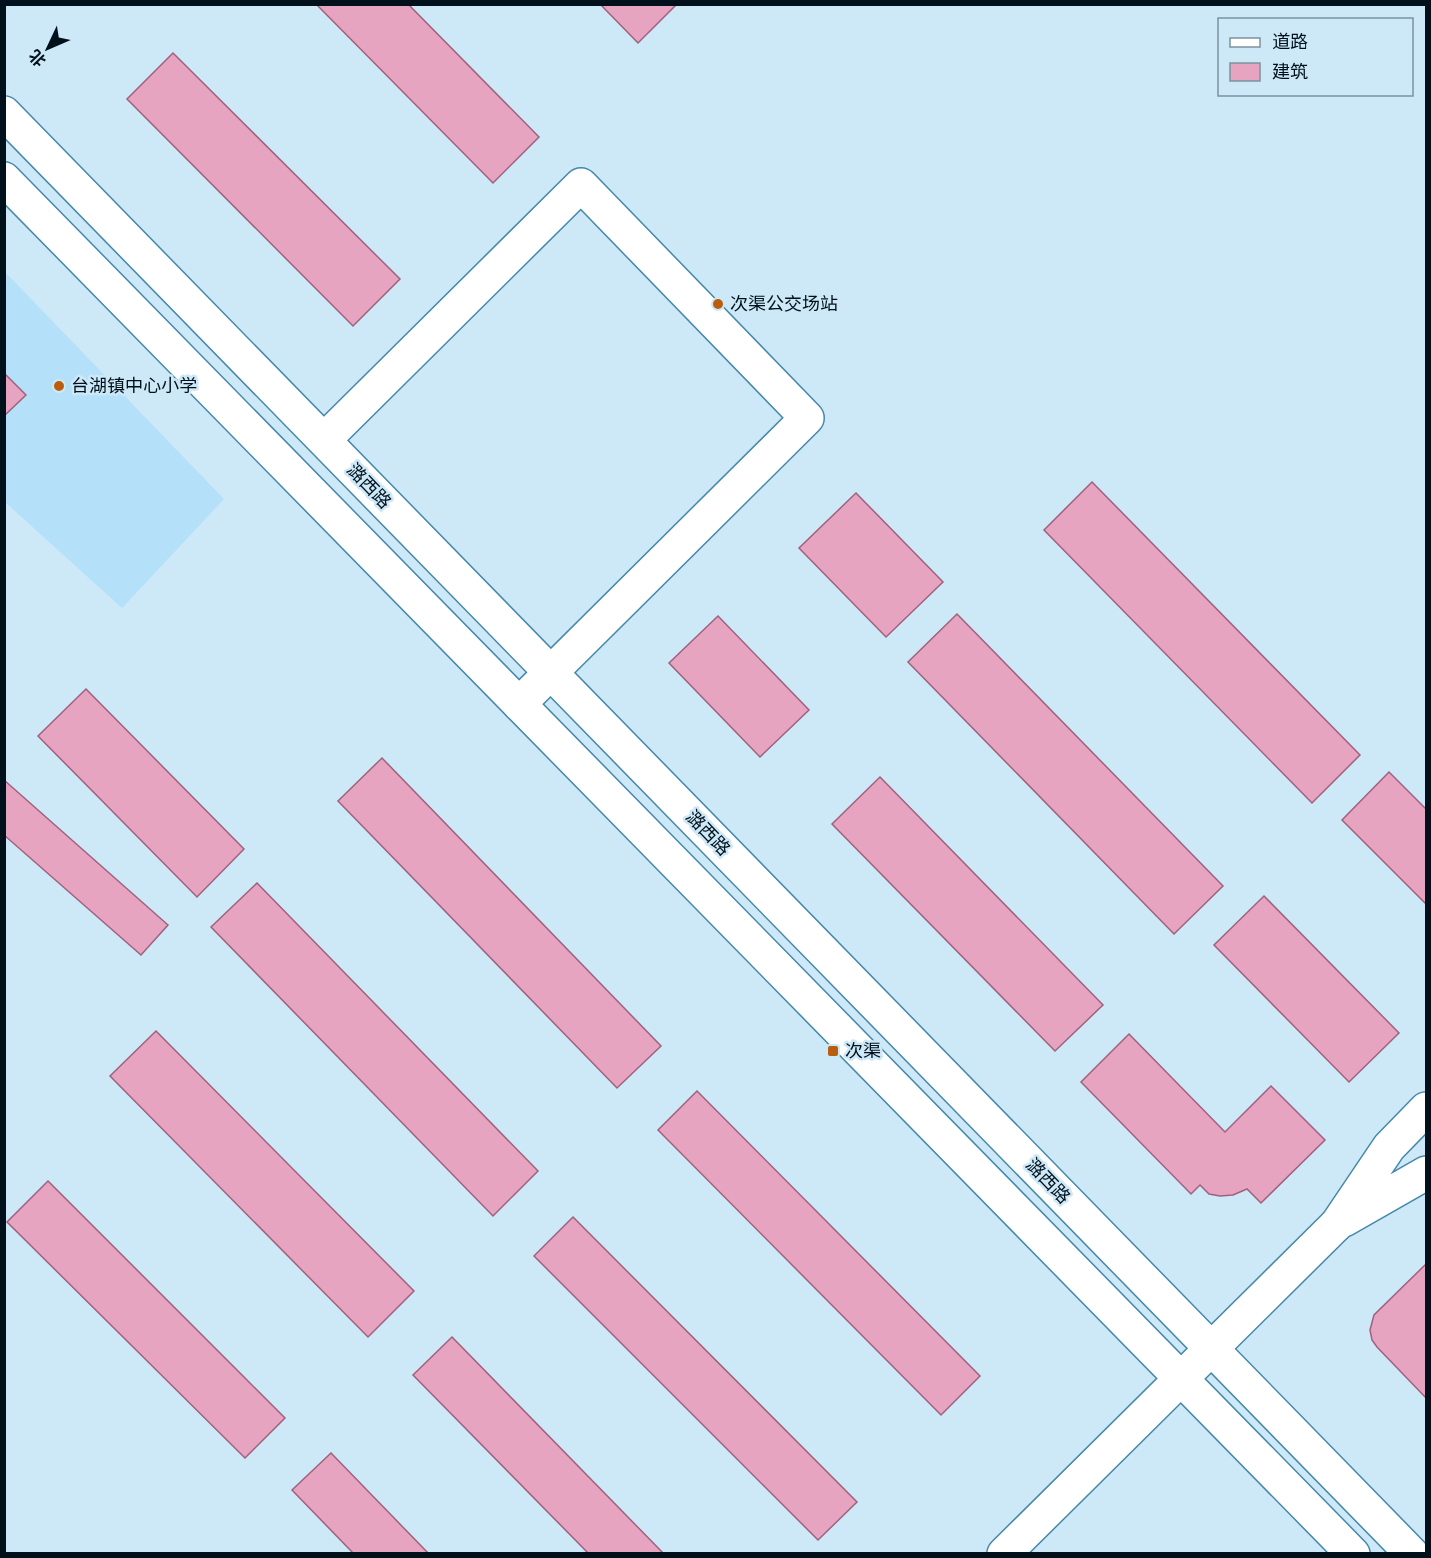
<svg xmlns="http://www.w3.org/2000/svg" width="1431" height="1558" viewBox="0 0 1431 1558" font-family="Rubik,'Noto Sans SC',sans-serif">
  <rect width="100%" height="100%" fill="#cde8f7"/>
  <!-- built -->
  <path fill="#b4e1f9" d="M 5,272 L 224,499 L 122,608 L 5,502 Z"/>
  <!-- building -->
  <path fill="#e7a4c1" stroke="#9f627d" stroke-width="1.5" d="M 316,4 L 408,4 L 539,137 L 493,183 Z
    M 600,4 L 677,4 L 638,43 Z
    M 173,53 L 400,279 L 353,326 L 127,99 Z
    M 4,373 L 26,395 L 4,416 Z
    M 1092,482 L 1360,755 L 1312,803 L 1044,530 Z
    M 856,493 L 943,582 L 886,637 L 799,548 Z
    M 957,614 L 1223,886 L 1174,934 L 908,662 Z
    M 718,616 L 809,710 L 760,757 L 669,663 Z
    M 86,689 L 244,849 L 197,897 L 38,736 Z
    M 382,758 L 661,1046 L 617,1088 L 338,801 Z
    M 1389,772 L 1426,809 L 1426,904 L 1342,820 Z
    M 880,777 L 1103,1005 L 1055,1051 L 832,824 Z
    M 4,780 L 168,925 L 141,955 L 4,835 Z
    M 257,883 L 538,1171 L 493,1216 L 211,927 Z
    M 1264,896 L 1399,1033 L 1349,1082 L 1214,945 Z
    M 156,1031 L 414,1291 L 368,1337 L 110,1076 Z
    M 1129,1034 L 1225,1132 L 1271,1086 L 1325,1140 L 1261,1203 L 1247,1189 L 1233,1195 L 1220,1196 L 1209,1194 L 1200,1185 L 1191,1194 L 1081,1082 Z
    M 697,1091 L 980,1376 L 941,1415 L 658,1130 Z
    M 48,1181 L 285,1418 L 245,1458 L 7,1222 Z
    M 573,1217 L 857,1502 L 818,1540 L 534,1256 Z
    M 1426,1264 L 1426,1398 L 1377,1347 L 1372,1340 L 1370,1330 L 1374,1315 Z
    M 452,1337 L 664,1554 L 589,1554 L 413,1375 Z
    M 331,1453 L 429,1554 L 354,1554 L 292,1490 Z"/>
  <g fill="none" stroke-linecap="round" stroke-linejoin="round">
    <!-- minor casing -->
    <g stroke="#48a" stroke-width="36">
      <path id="minor" d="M 324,440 L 581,185 L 807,418 L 519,704
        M 1004,1554 L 1337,1224"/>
    </g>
    <!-- major casing -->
    <g stroke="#48a" stroke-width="36">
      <path id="major" d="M 4,113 L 1412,1554
        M 4,179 L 1353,1554
        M 1344,1220 L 1426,1173
        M 1337,1224 L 1389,1147 L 1426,1109"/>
    </g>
    <!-- minor -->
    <use href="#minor" stroke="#fff" stroke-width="33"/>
    <!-- major -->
    <use href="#major" stroke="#fff" stroke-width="33"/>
  </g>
  <!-- markers -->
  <g fill="#bb5d0f" stroke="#cde8f7" stroke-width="2">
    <circle cx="718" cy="304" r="6"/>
    <circle cx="59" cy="386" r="6"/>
    <rect x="827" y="1045" width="12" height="12" rx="3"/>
  </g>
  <g text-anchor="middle" stroke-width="5" stroke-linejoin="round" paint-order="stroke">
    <!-- poi labels -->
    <g font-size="18" fill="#00111b" stroke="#cde8f7" text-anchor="start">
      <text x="730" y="310">次渠公交场站</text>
      <text x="71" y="392">台湖镇中心小学</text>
      <text x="845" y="1057">次渠</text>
    </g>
    <!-- street labels -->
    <g font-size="18" fill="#00111b" stroke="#cde8f7">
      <text transform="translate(369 486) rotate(46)" y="6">潞西路</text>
      <text transform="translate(708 833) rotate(46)" y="6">潞西路</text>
      <text transform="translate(1048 1181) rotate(46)" y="6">潞西路</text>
    </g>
  </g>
  <!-- border -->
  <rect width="1431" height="1558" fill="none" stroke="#00111b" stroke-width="12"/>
  <!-- legend -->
  <rect x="1218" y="18" width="195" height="78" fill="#cde8f7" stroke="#7b929f" stroke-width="1.5"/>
  <rect x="1230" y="38" width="30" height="9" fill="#ffffff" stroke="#7b929f" stroke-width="1.5"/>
  <text x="1272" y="48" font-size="18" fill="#00111b">道路</text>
  <rect x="1230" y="63" width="30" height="18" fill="#e7a4c1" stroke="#7b929f" stroke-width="1.5"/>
  <text x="1272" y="78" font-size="18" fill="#00111b">建筑</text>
  <!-- north arrow -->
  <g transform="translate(48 48) rotate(226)" stroke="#cde8f7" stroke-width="4.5" paint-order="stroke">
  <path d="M0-4.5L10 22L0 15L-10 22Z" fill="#00111b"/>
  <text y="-9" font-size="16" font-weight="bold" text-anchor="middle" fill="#00111b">北</text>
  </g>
</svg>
